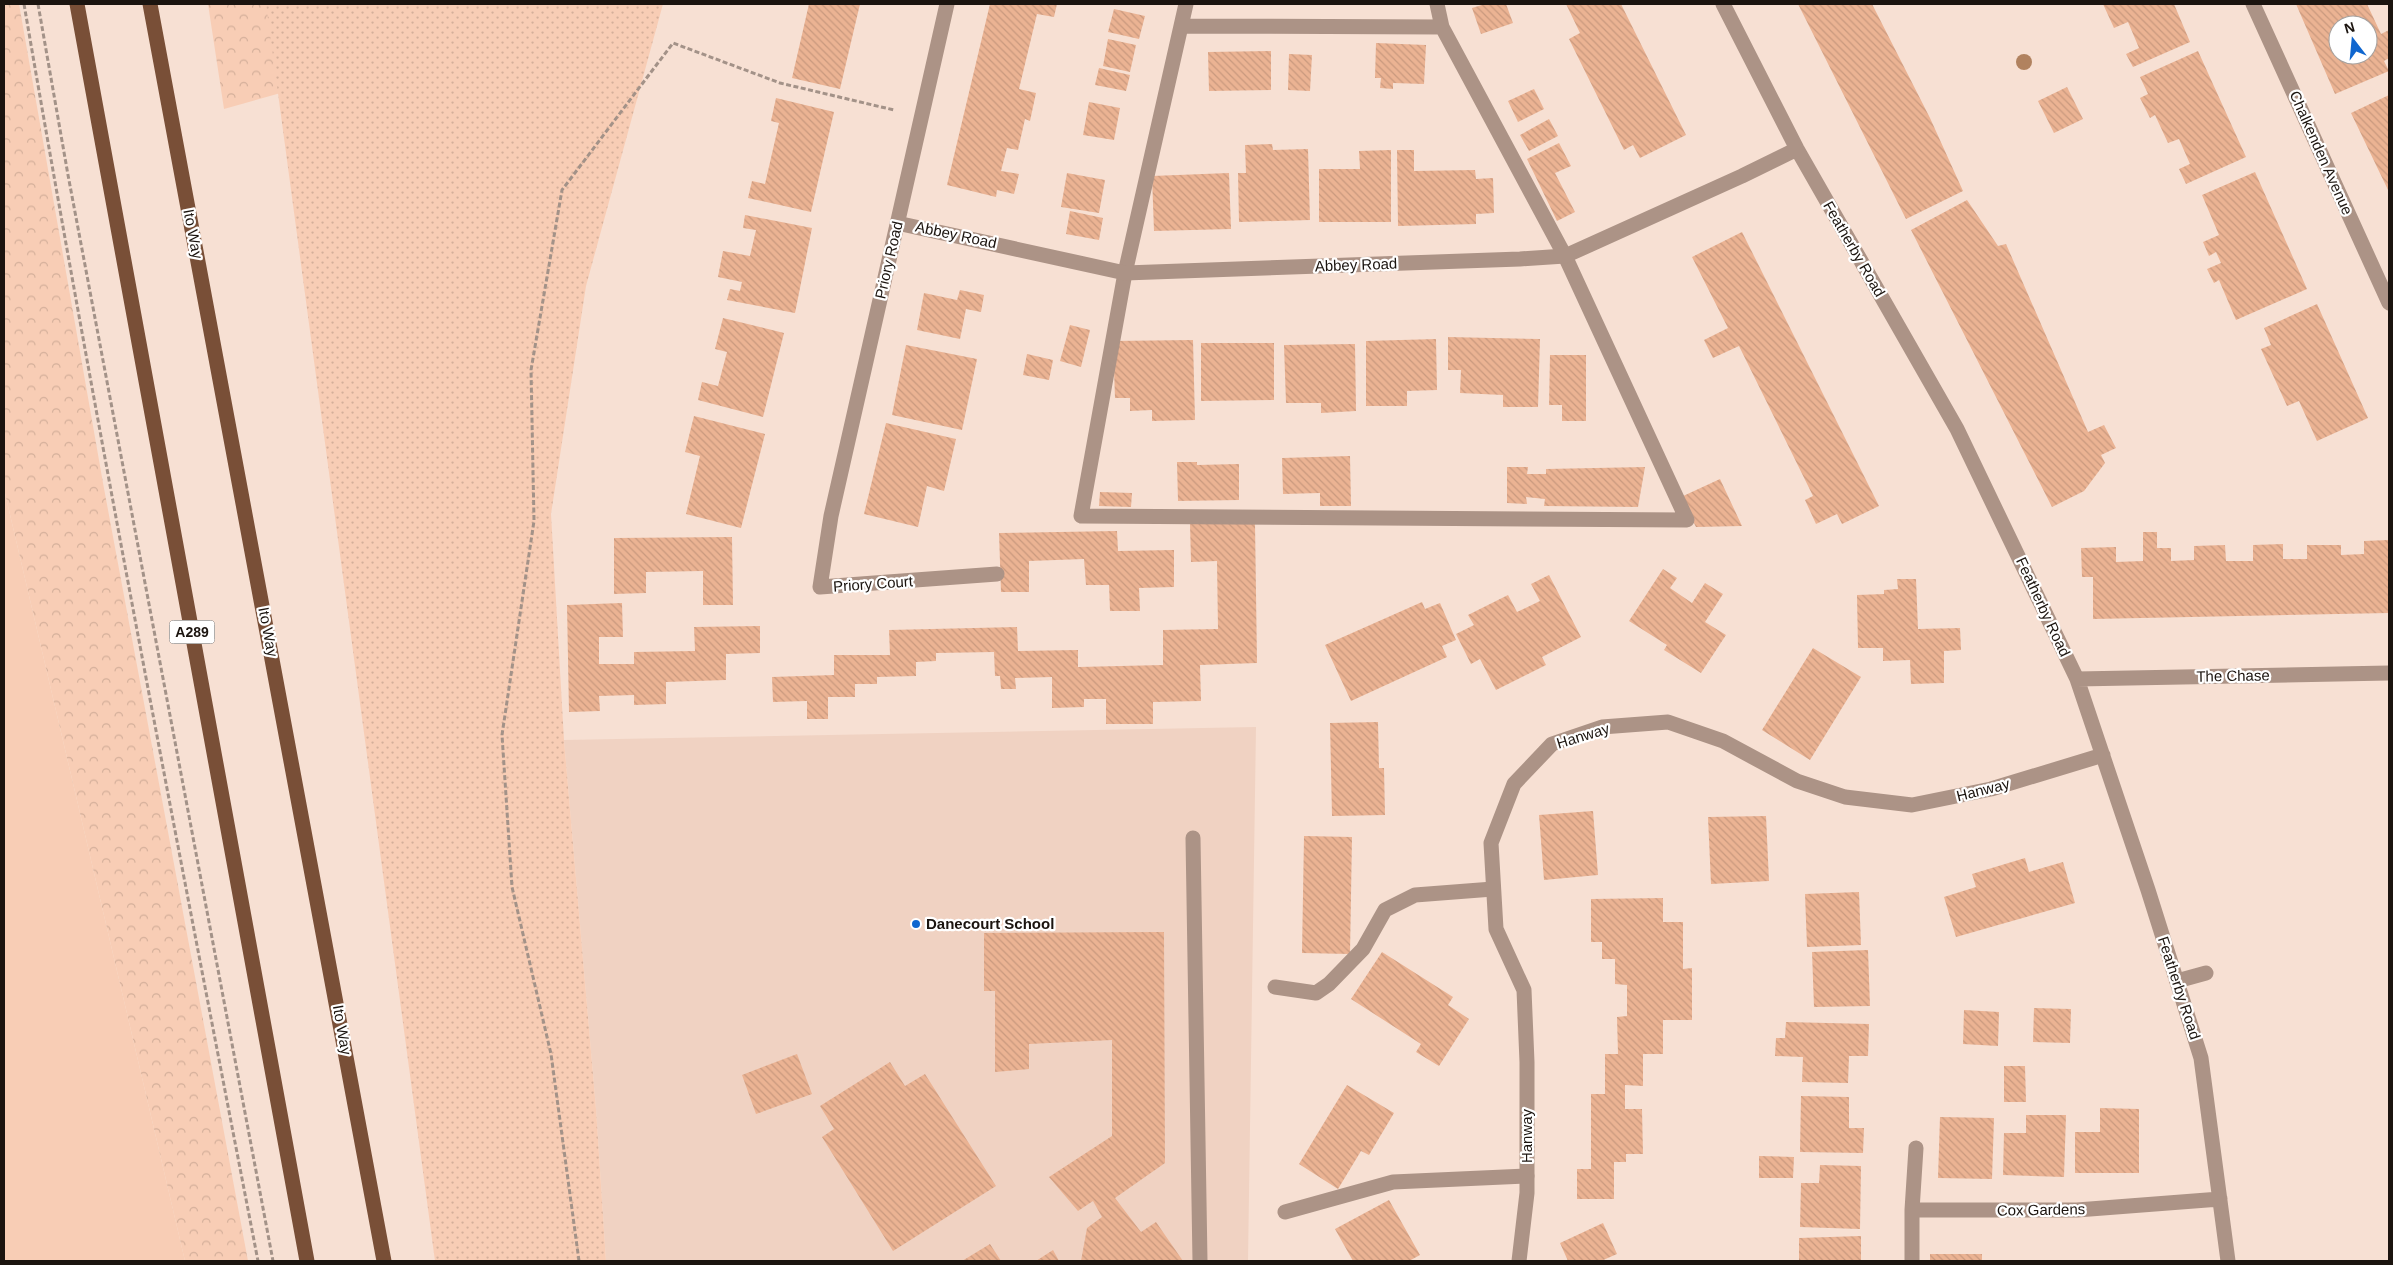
<svg xmlns="http://www.w3.org/2000/svg" width="2393" height="1265" viewBox="0 0 2393 1265" font-family="Helvetica,sans-serif">
  <defs>
    <pattern id="forest-crowns" width="20" height="18" patternUnits="userSpaceOnUse" patternTransform="scale(1.25)"><rect width="20" height="18" fill="#f8cdb5"/><path d="M2 6a3 3 0 1 1 6 0M12 15a3 3 0 1 1 6 0" fill="none" stroke="#d4af9a"/></pattern>
    <pattern id="park-dots" width="8" height="8" patternUnits="userSpaceOnUse" patternTransform="scale(1.25)"><rect width="8" height="8" fill="#f8cdb5"/><path d="M2 2h.1M6 6h.1" fill="none" stroke="#d4af9a" stroke-width="1.8" stroke-linecap="round"/></pattern>
    <pattern id="building-back-hatch" width="6" height="6" patternUnits="userSpaceOnUse" patternTransform="scale(1.25)"><rect width="6" height="6" fill="#ebb393"/><path d="M-1 5l2 2M0 0l6 6M5-1l2 2" fill="none" stroke="#c9997e"/></pattern>
  </defs>
  <rect width="100%" height="100%" fill="#f7e0d3"/>
  <!-- built -->
  <path fill="#f0d2c2" d="M 1256,727 L 1248,1261 L 606,1261 L 596,1109 L 564,740 Z"/>
  <!-- grass -->
  <path fill="#f8cdb5" d="M 4,489 L 185,1261 L 4,1261 Z"/>
  <!-- forest -->
  <path fill="url(#forest-crowns)" d="M 4,4 L 19,4 L 103,483 L 248,1261 L 185,1261 L 4,489 Z
    M 208,4 L 343,4 L 355,72 L 224,109 Z"/>
  <!-- park -->
  <path fill="url(#park-dots)" d="M 266,4 L 663,4 L 586,286 L 551,514 L 564,740 L 596,1109 L 606,1261 L 435,1261 Z"/>
  <!-- building -->
  <path fill="url(#building-back-hatch)" fill-rule="evenodd" d="M 809,4 L 860,4 L 840,89 L 792,78 Z
    M 990,4 L 1057,4 L 1054,17 L 1037,14 L 1019,89 L 1036,93 L 1030,121 L 1025,119 L 1018,150 L 1007,148 L 1001,171 L 1019,174 L 1014,194 L 997,190 L 996,197 L 947,185 Z
    M 1485,4 L 1506,4 L 1513,23 L 1481,34 L 1472,8 Z
    M 1566,4 L 1621,4 L 1686,135 L 1640,158 L 1633,145 L 1624,150 L 1569,39 L 1580,33 Z
    M 1798,4 L 1872,4 L 1930,118 L 1963,191 L 1906,219 Z
    M 2103,4 L 2174,4 L 2190,42 L 2133,67 L 2126,54 L 2139,48 L 2128,22 L 2114,28 Z
    M 2296,4 L 2367,4 L 2381,34 L 2389,30 L 2389,58 L 2384,61 L 2389,71 L 2335,94 ZM 2338,25 L 2368,25 L 2368,55 L 2338,55 Z
    M 1114,9 L 1145,16 L 1139,39 L 1108,32 Z
    M 1108,39 L 1136,45 L 1130,72 L 1103,66 Z
    M 1376,43 L 1426,45 L 1424,84 L 1393,83 L 1393,89 L 1380,88 L 1381,78 L 1375,78 Z
    M 1271,51 L 1271,90 L 1209,91 L 1208,52 Z
    M 2198,51 L 2246,157 L 2186,184 L 2179,169 L 2190,164 L 2179,139 L 2168,143 L 2155,115 L 2150,118 L 2140,98 L 2148,94 L 2140,77 Z
    M 1289,54 L 1312,55 L 1310,91 L 1288,90 Z
    M 1099,68 L 1130,75 L 1126,91 L 1095,85 Z
    M 2067,87 L 2083,119 L 2054,133 L 2038,101 Z
    M 1534,89 L 1544,109 L 1518,122 L 1508,101 Z
    M 2389,95 L 2389,192 L 2351,113 Z
    M 776,98 L 834,112 L 811,212 L 748,198 L 752,181 L 765,184 L 779,123 L 771,121 Z
    M 1089,102 L 1120,108 L 1114,140 L 1083,135 Z
    M 1549,119 L 1558,136 L 1529,151 L 1520,135 Z
    M 1559,143 L 1571,166 L 1555,173 L 1575,212 L 1557,221 L 1527,159 Z
    M 1272,144 L 1273,150 L 1308,149 L 1310,220 L 1239,222 L 1238,173 L 1246,173 L 1245,145 Z
    M 1391,150 L 1391,222 L 1319,222 L 1319,169 L 1360,169 L 1359,151 Z
    M 1397,150 L 1414,150 L 1414,171 L 1475,170 L 1476,179 L 1493,178 L 1494,213 L 1476,214 L 1476,224 L 1398,226 Z
    M 2255,172 L 2307,289 L 2236,320 L 2219,280 L 2214,283 L 2207,269 L 2221,263 L 2216,252 L 2209,256 L 2203,242 L 2219,235 L 2202,195 Z
    M 1067,173 L 1105,180 L 1099,213 L 1061,207 Z
    M 1229,173 L 1231,229 L 1154,231 L 1152,176 Z
    M 1967,200 L 1998,246 L 2006,244 L 2088,432 L 2104,425 L 2116,448 L 2101,455 L 2105,463 L 2084,491 L 2052,507 L 1911,230 Z
    M 1070,211 L 1103,218 L 1099,240 L 1066,234 Z
    M 745,215 L 812,228 L 795,313 L 727,300 L 730,289 L 740,291 L 742,282 L 718,277 L 723,251 L 750,256 L 756,230 L 743,228 Z
    M 1742,232 L 1879,506 L 1842,524 L 1837,514 L 1816,524 L 1805,500 L 1813,496 L 1739,346 L 1713,358 L 1704,340 L 1728,328 L 1692,257 Z
    M 960,290 L 984,295 L 981,312 L 966,309 L 960,339 L 917,330 L 924,293 L 957,300 Z
    M 2317,304 L 2368,418 L 2317,441 L 2299,401 L 2287,406 L 2261,349 L 2271,345 L 2264,328 Z
    M 723,318 L 784,333 L 763,417 L 698,400 L 702,382 L 718,386 L 727,352 L 715,349 Z
    M 1070,325 L 1090,330 L 1081,367 L 1060,361 Z
    M 1448,337 L 1540,339 L 1538,407 L 1503,407 L 1503,395 L 1460,393 L 1461,370 L 1448,370 Z
    M 1436,339 L 1437,390 L 1407,391 L 1407,406 L 1366,406 L 1366,341 Z
    M 1193,340 L 1195,420 L 1152,421 L 1152,410 L 1130,411 L 1130,398 L 1115,398 L 1113,341 Z
    M 1201,343 L 1274,343 L 1274,400 L 1201,401 Z
    M 1355,344 L 1356,411 L 1321,413 L 1321,403 L 1286,403 L 1284,345 Z
    M 906,345 L 977,359 L 962,430 L 892,415 Z
    M 1027,354 L 1053,360 L 1049,380 L 1023,375 Z
    M 1550,355 L 1586,355 L 1586,421 L 1562,421 L 1562,405 L 1549,405 Z
    M 694,416 L 765,434 L 741,528 L 686,514 L 700,456 L 685,452 Z
    M 886,423 L 956,439 L 944,491 L 927,486 L 918,527 L 864,514 Z
    M 1350,456 L 1351,506 L 1320,506 L 1320,493 L 1283,494 L 1282,458 Z
    M 1177,462 L 1197,462 L 1197,465 L 1239,464 L 1239,500 L 1178,501 Z
    M 1507,467 L 1528,467 L 1527,474 L 1546,474 L 1546,469 L 1645,467 L 1638,507 L 1544,506 L 1545,499 L 1526,497 L 1527,504 L 1507,503 Z
    M 1720,479 L 1742,526 L 1696,527 L 1681,497 Z
    M 1100,492 L 1132,493 L 1131,507 L 1099,506 Z
    M 1255,523 L 1257,663 L 1200,665 L 1201,701 L 1153,702 L 1153,724 L 1106,724 L 1106,699 L 1084,699 L 1084,707 L 1052,708 L 1052,677 L 1015,678 L 1016,689 L 1001,689 L 1000,676 L 995,676 L 994,652 L 936,653 L 936,661 L 916,662 L 916,676 L 877,677 L 877,684 L 855,684 L 855,697 L 828,697 L 828,719 L 807,719 L 807,701 L 773,702 L 772,677 L 834,675 L 834,655 L 890,655 L 889,630 L 1017,627 L 1018,651 L 1078,650 L 1078,667 L 1163,665 L 1163,630 L 1218,629 L 1217,561 L 1191,562 L 1190,524 Z
    M 1117,531 L 1118,551 L 1174,550 L 1174,587 L 1139,588 L 1140,611 L 1110,611 L 1109,585 L 1086,585 L 1084,559 L 1029,561 L 1029,592 L 1001,592 L 999,533 Z
    M 2143,532 L 2157,532 L 2157,548 L 2171,548 L 2171,561 L 2194,560 L 2194,546 L 2225,545 L 2226,561 L 2253,561 L 2253,545 L 2283,544 L 2283,559 L 2307,559 L 2307,545 L 2341,545 L 2341,555 L 2364,554 L 2364,541 L 2389,540 L 2389,613 L 2093,619 L 2093,577 L 2082,577 L 2081,548 L 2116,547 L 2116,562 L 2143,561 Z
    M 732,537 L 733,605 L 703,605 L 703,571 L 646,572 L 646,593 L 614,594 L 614,538 Z
    M 1663,569 L 1677,578 L 1670,588 L 1692,603 L 1705,583 L 1723,594 L 1705,622 L 1726,635 L 1701,673 L 1664,650 L 1667,645 L 1629,621 Z
    M 1549,575 L 1581,637 L 1542,657 L 1546,665 L 1496,690 L 1480,659 L 1471,664 L 1456,634 L 1474,625 L 1468,615 L 1508,595 L 1517,612 L 1540,601 L 1531,584 Z
    M 1897,579 L 1916,579 L 1918,629 L 1960,628 L 1961,650 L 1944,651 L 1944,683 L 1911,684 L 1910,660 L 1883,661 L 1883,648 L 1858,648 L 1857,595 L 1884,594 L 1884,590 L 1898,589 Z
    M 1422,602 L 1425,609 L 1440,603 L 1456,640 L 1442,646 L 1447,657 L 1351,701 L 1325,645 Z
    M 622,603 L 623,637 L 599,637 L 599,664 L 634,664 L 634,652 L 695,651 L 694,627 L 760,626 L 760,653 L 726,654 L 726,680 L 666,682 L 666,704 L 634,705 L 634,695 L 599,696 L 600,711 L 569,712 L 567,605 Z
    M 1813,648 L 1861,677 L 1810,760 L 1762,730 Z
    M 1378,722 L 1379,768 L 1384,768 L 1385,815 L 1332,816 L 1330,723 Z
    M 1593,811 L 1598,875 L 1544,880 L 1539,815 Z
    M 1766,816 L 1769,881 L 1711,884 L 1708,817 Z
    M 1304,836 L 1352,837 L 1350,954 L 1302,953 Z
    M 2025,858 L 2029,872 L 2063,862 L 2075,903 L 1956,937 L 1944,897 L 1976,887 L 1972,874 Z
    M 1859,892 L 1861,945 L 1807,947 L 1805,894 Z
    M 1663,898 L 1663,922 L 1683,922 L 1683,969 L 1692,968 L 1692,1020 L 1663,1020 L 1663,1054 L 1643,1054 L 1643,1086 L 1625,1085 L 1625,1109 L 1642,1109 L 1643,1154 L 1626,1154 L 1626,1162 L 1614,1162 L 1614,1199 L 1577,1199 L 1577,1169 L 1591,1169 L 1591,1094 L 1605,1094 L 1605,1054 L 1618,1054 L 1617,1017 L 1627,1016 L 1627,985 L 1615,984 L 1615,959 L 1602,959 L 1602,942 L 1591,942 L 1591,899 Z
    M 1164,932 L 1165,1163 L 1115,1198 L 1141,1232 L 1156,1222 L 1183,1261 L 1081,1261 L 1087,1228 L 1102,1217 L 1093,1201 L 1078,1211 L 1049,1177 L 1112,1136 L 1112,1040 L 1029,1044 L 1029,1069 L 995,1072 L 995,991 L 984,991 L 984,933 Z
    M 1868,950 L 1870,1006 L 1814,1007 L 1812,952 Z
    M 1382,952 L 1453,997 L 1448,1005 L 1469,1019 L 1439,1066 L 1416,1052 L 1421,1044 L 1351,999 Z
    M 2034,1008 L 2071,1009 L 2070,1043 L 2033,1042 Z
    M 1964,1010 L 1999,1012 L 1998,1046 L 1963,1044 Z
    M 1786,1022 L 1869,1024 L 1868,1056 L 1849,1056 L 1848,1083 L 1802,1082 L 1803,1057 L 1775,1056 L 1776,1038 L 1785,1038 Z
    M 797,1054 L 812,1094 L 756,1114 L 742,1075 Z
    M 890,1062 L 905,1086 L 925,1074 L 996,1186 L 893,1251 L 822,1137 L 834,1129 L 820,1106 Z
    M 2004,1066 L 2025,1066 L 2026,1102 L 2004,1102 Z
    M 1347,1085 L 1394,1113 L 1369,1155 L 1361,1151 L 1338,1189 L 1299,1164 Z
    M 1801,1096 L 1849,1097 L 1849,1128 L 1864,1128 L 1863,1153 L 1800,1152 Z
    M 2100,1108 L 2139,1109 L 2139,1173 L 2075,1173 L 2075,1132 L 2100,1132 Z
    M 2026,1115 L 2066,1115 L 2064,1177 L 2003,1175 L 2004,1133 L 2026,1133 Z
    M 1940,1117 L 1994,1118 L 1992,1179 L 1938,1178 Z
    M 1759,1156 L 1794,1157 L 1793,1178 L 1759,1178 Z
    M 1820,1165 L 1861,1166 L 1860,1229 L 1800,1227 L 1801,1183 L 1819,1183 Z
    M 1389,1200 L 1420,1255 L 1409,1261 L 1353,1261 L 1335,1229 Z
    M 1603,1223 L 1617,1254 L 1601,1261 L 1568,1261 L 1560,1243 Z
    M 1861,1236 L 1861,1261 L 1799,1261 L 1799,1238 Z
    M 990,1244 L 1001,1261 L 962,1261 Z
    M 1053,1250 L 1059,1261 L 1036,1261 Z
    M 1930,1254 L 1982,1254 L 1982,1261 L 1930,1261 Z"/>
  <g fill="none" stroke-linecap="round" stroke-linejoin="round">
    <!-- path -->
    <path stroke="#a39288" stroke-width="3" stroke-dasharray="5 2.5" stroke-linecap="butt" d="M 24,4 C 96,424 177,843 258,1261
      M 38,4 L 68,175 L 273,1261
      M 579,1261 L 551,1054 L 512,887 L 502,735 L 534,521 L 531,370 L 562,190 L 673,43 L 780,83 L 894,110"/>
    <!-- lane -->
    <path stroke="#ac9386" stroke-width="15" d="M 1186,4 L 1125,273 L 1081,516 L 1687,520 L 1565,256 L 1442,27 L 1437,4
      M 1182,26 L 1442,27
      M 1193,838 L 1200,1261
      M 2177,981 L 2206,973
      M 1275,987 L 1316,993 L 1329,984 L 1363,949 L 1385,910 L 1415,895 L 1493,889
      M 1285,1212 L 1393,1182 L 1527,1176"/>
    <!-- street -->
    <path stroke="#ac9386" stroke-width="15" d="M 947,4 L 831,516 L 820,587 L 997,574
      M 1723,4 L 1797,149 L 1957,429 L 2077,679 L 2148,890 L 2201,1058 L 2228,1261
      M 2253,4 L 2389,303
      M 897,223 L 1125,273 L 1520,259 L 1565,256 L 1742,176 L 1797,149
      M 2077,679 L 2389,673
      M 1912,1210 L 1916,1148
      M 1519,1261 L 1527,1193 L 1527,1062 L 1524,990 L 1496,929 L 1491,843 L 1514,784 L 1552,744 L 1602,727 L 1668,722 L 1723,741 L 1797,781 L 1845,797 L 1912,805 L 1991,789 L 2103,755
      M 1912,1261 L 1912,1210 L 2077,1210 L 2220,1199"/>
    <!-- primary -->
    <path stroke="#794f37" stroke-width="15" d="M 77,4 L 307,1261
      M 150,4 L 384,1261"/>
  </g>
  <!-- trees -->
  <circle fill="#b1825f" cx="2024" cy="62" r="8"/>
  <!-- markers -->
  <circle fill="#0f66cf" stroke="#fff" stroke-width="2" cx="916" cy="924" r="5"/>
  <g text-anchor="middle" stroke-width="4.5" stroke-linejoin="round" paint-order="stroke">
    <!-- shield labels -->
    <rect fill="#fff" stroke="#5f5a57" stroke-width="1" x="169.5" y="620.5" width="45" height="23" rx="4"/>
    <g font-size="14" font-weight="bold" fill="#1b140f">
      <text x="192" y="637">A289</text>
    </g>
    <!-- street labels -->
    <g font-size="15" fill="#1b140f" stroke="#fff">
      <text transform="translate(2321 153) rotate(66)" y="5">Chalkenden Avenue</text>
      <text transform="translate(193 234) rotate(79)" y="5">Ito Way</text>
      <text transform="translate(956 235) rotate(12)" y="5">Abbey Road</text>
      <text transform="translate(1854 249) rotate(60)" y="5">Featherby Road</text>
      <text transform="translate(889 260) rotate(-77)" y="5">Priory Road</text>
      <text transform="translate(1356 265) rotate(-2)" y="5">Abbey Road</text>
      <text transform="translate(873 584) rotate(-4)" y="5">Priory Court</text>
      <text transform="translate(2043 607) rotate(65)" y="5">Featherby Road</text>
      <text transform="translate(268 632) rotate(79)" y="5">Ito Way</text>
      <text transform="translate(2233 676) rotate(-1)" y="5">The Chase</text>
      <text transform="translate(1583 736) rotate(-17)" y="5">Hanway</text>
      <text transform="translate(1983 790) rotate(-14)" y="5">Hanway</text>
      <text transform="translate(2179 988) rotate(72)" y="5">Featherby Road</text>
      <text transform="translate(342 1030) rotate(80)" y="5">Ito Way</text>
      <text transform="translate(1527 1136) rotate(-90)" y="5">Hanway</text>
      <text transform="translate(2041 1210) rotate(-1)" y="5">Cox Gardens</text>
    </g>
    <!-- poi labels -->
    <g font-size="15" font-weight="bold" fill="#1b140f" stroke="#fff" text-anchor="start">
      <text x="926" y="929">Danecourt School</text>
    </g>
  </g>
  <!-- border -->
  <rect width="2393" height="1265" fill="none" stroke="#1b140f" stroke-width="10"/>
  <!-- north arrow -->
  <g transform="translate(2353 40) rotate(344)"><circle r="24" fill="#ffffff" stroke="#a4a19f"/>
  <path d="M0-4L9 19L0 12L-9 19Z" fill="#0f66cf"/>
  <text y="-8" font-size="14" font-weight="bold" text-anchor="middle" fill="#1b140f">N</text>
  </g>
</svg>
